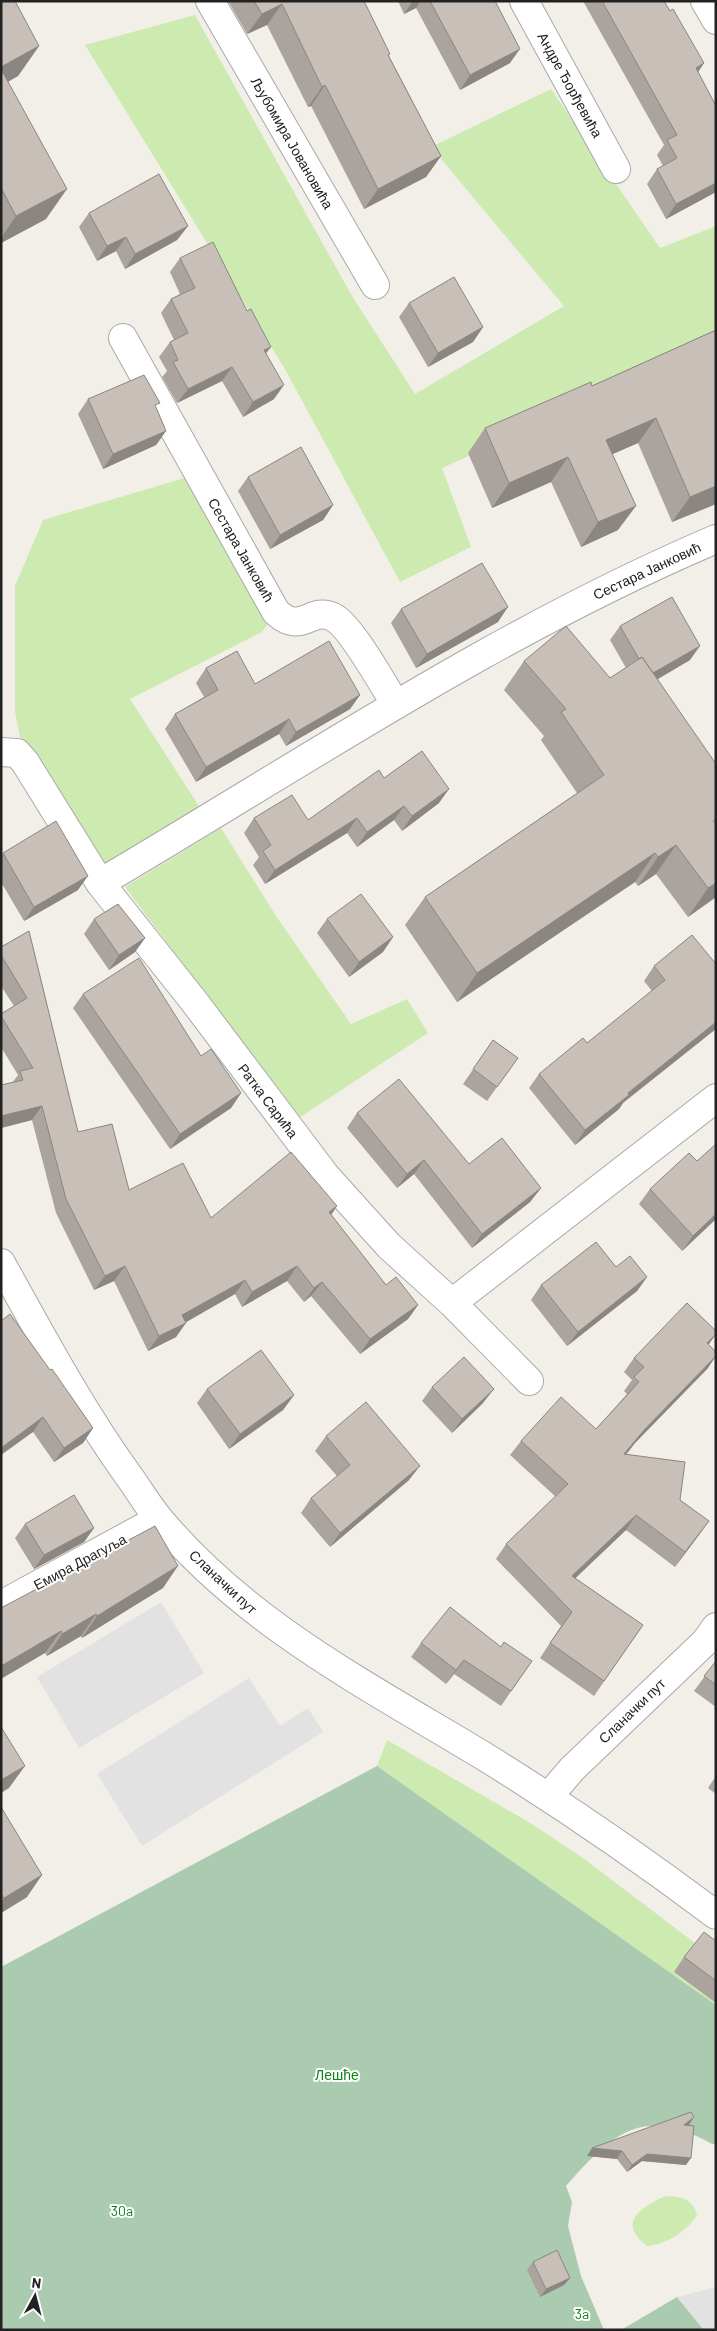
<svg xmlns="http://www.w3.org/2000/svg" width="717" height="2331" viewBox="0 0 717 2331" font-family="Barlow,sans-serif">
  <rect width="100%" height="100%" fill="#f2efe9"/>
  <!-- grass -->
  <path fill="#cdebb0" d="M 195,15 L 352,296 L 415,394 L 564,306 L 431,147 L 551,89 L 660,248 L 716,226 L 716,343 L 442,468 L 471,547 L 400,582 L 286,371 L 85,45 Z
    M 198,474 L 276,612 L 262,632 L 130,699 L 208,820 L 100,883 L 25,762 L 15,712 L 15,586 L 43,520 Z
    M 221,828 L 276,916 L 351,1024 L 407,999 L 428,1033 L 299,1118 L 125,887 Z
    M 387,1740 L 532,1824 L 583,1858 L 716,1959 L 716,2005 L 377,1766 Z
    M 665,2196 C 681,2197 693,2198 697,2215 C 687,2231 666,2245 647,2246 C 616,2222 641,2208 665,2196 Z"/>
  <!-- cemetery -->
  <path fill="#aacbaf" d="M 377,1766 L 716,2005 L 716,2144 L 712,2144 C 642,2105 613,2133 566,2186 L 572,2202 L 568,2226 L 581,2276 L 604,2330 L 1,2330 L 1,1967 Z
    M 677,2297 L 704,2330 L 621,2330 Z"/>
  <!-- parking -->
  <path fill="#e2e2e2" d="M 161,1602 L 204,1673 L 79,1748 L 37,1677 Z
    M 249,1678 L 280,1726 L 308,1708 L 323,1732 L 142,1846 L 97,1774 Z
    M 716,2287 L 716,2330 L 704,2330 L 677,2297 Z"/>
  <g fill="none" stroke-linecap="round" stroke-linejoin="round">
    <!-- minor casing -->
    <g stroke="#a9a9a9" stroke-width="30">
      <path id="minor" d="M 210,1 L 375,285
        M 524,1 L 616,169
        M 705,1 L 716,20
        M 123,338 L 276,612 C 302,636 310,606 333,617 C 351,626 384,686 396,705
        M 1,752 L 17,753 L 25,762 L 100,883 L 193,1000 L 325,1175 L 389,1246 L 452,1303 L 529,1381
        M 100,883 C 302,764 499,631 716,539
        M 1,1263 C 41,1335 80,1408 128,1475 C 139,1490 148,1506 160,1520 C 247,1624 368,1686 482,1755 C 563,1805 640,1858 716,1915
        M 452,1303 L 716,1098
        M 1,1605 L 159,1519
        M 549,1796 L 572,1769 L 706,1641 L 716,1627"/>
    </g>
    <!-- minor -->
    <use href="#minor" stroke="#fff" stroke-width="28"/>
  </g>
  <!-- wall -->
  <path fill="#aba49e" d="M 1,1 L 39,46 L 18,76 L 8,82 L 46,219 L 1,243 Z
    M 228,1 L 364,1 L 389,56 L 441,156 L 426,177 L 364,209 L 311,106 L 308,107 L 267,25 L 247,34 Z
    M 398,1 L 495,1 L 510,63 L 460,90 L 416,8 L 404,14 Z
    M 583,1 L 664,1 L 670,11 L 704,63 L 698,72 L 716,106 L 716,192 L 666,219 L 647,184 L 657,169 L 663,166 L 657,155 L 664,145 Z
    M 89,213 L 188,226 L 177,240 L 125,269 L 116,251 L 97,261 L 79,227 Z
    M 180,258 L 266,353 L 274,399 L 243,417 L 222,381 L 177,403 L 162,377 L 167,371 L 159,357 L 170,342 L 174,340 L 161,313 L 171,299 L 180,294 L 170,272 Z
    M 409,303 L 483,327 L 473,342 L 428,367 L 399,317 Z
    M 716,330 L 716,504 L 672,522 L 638,443 L 612,454 L 618,530 L 581,547 L 551,482 L 492,508 L 468,453 L 485,428 L 592,386 Z
    M 88,399 L 156,408 L 166,431 L 156,445 L 103,469 L 78,414 Z
    M 248,477 L 333,505 L 323,520 L 270,549 L 238,491 Z
    M 401,609 L 498,622 L 416,668 L 391,623 Z
    M 620,626 L 690,660 L 658,679 L 716,897 L 688,917 L 656,874 L 638,886 L 635,882 L 457,1002 L 405,925 L 425,897 L 577,793 L 541,740 L 544,736 L 504,690 L 524,661 L 610,678 L 626,668 L 610,640 Z
    M 206,668 L 255,684 L 360,695 L 350,709 L 286,746 L 279,734 L 196,782 L 165,729 L 175,714 L 204,697 L 196,683 Z
    M 384,778 L 439,803 L 402,831 L 394,820 L 357,847 L 347,833 L 265,884 L 253,865 L 259,857 L 244,833 L 254,818 L 308,820 Z
    M 3,853 L 78,890 L 24,921 L 1,882 L 1,855 Z
    M 94,919 L 145,938 L 135,952 L 109,970 L 84,934 Z
    M 327,919 L 393,937 L 383,952 L 349,977 L 317,933 Z
    M 29,931 L 78,1132 L 129,1190 L 211,1218 L 337,1206 L 331,1215 L 386,1285 L 418,1305 L 408,1319 L 360,1354 L 311,1296 L 304,1302 L 287,1281 L 242,1307 L 235,1294 L 186,1322 L 176,1337 L 148,1351 L 114,1281 L 94,1290 L 56,1213 L 32,1120 L 1,1128 L 1,1085 L 12,1083 L 18,1075 L 1,1047 L 1,1014 L 14,1006 L 1,986 L 1,947 Z
    M 692,935 L 623,1103 L 619,1109 L 575,1145 L 529,1088 L 539,1074 L 587,1043 L 652,991 L 644,981 L 654,966 Z
    M 83,994 L 201,1056 L 241,1093 L 231,1108 L 170,1149 L 73,1008 Z
    M 493,1040 L 518,1058 L 487,1101 L 463,1084 Z
    M 357,1113 L 469,1164 L 541,1188 L 530,1202 L 472,1248 L 414,1174 L 397,1188 L 347,1128 Z
    M 697,1161 L 716,1219 L 682,1251 L 639,1204 L 650,1189 Z
    M 647,1277 L 637,1291 L 567,1346 L 531,1300 L 541,1285 Z
    M 1,1321 L 93,1428 L 83,1443 L 54,1462 L 33,1432 Z
    M 708,1345 L 708,1368 L 635,1443 L 626,1455 L 680,1500 L 709,1521 L 675,1567 L 626,1530 L 575,1578 L 643,1625 L 594,1696 L 540,1658 L 561,1626 L 496,1559 L 506,1544 L 556,1497 L 510,1455 L 521,1441 L 596,1429 L 627,1394 L 624,1391 L 632,1380 L 624,1372 L 634,1358 Z
    M 432,1387 L 483,1403 L 452,1433 L 422,1401 Z
    M 207,1389 L 294,1395 L 283,1410 L 229,1449 L 197,1403 Z
    M 326,1436 L 409,1480 L 330,1547 L 301,1513 L 311,1498 L 337,1476 L 315,1451 Z
    M 25,1524 L 94,1528 L 84,1542 L 34,1569 L 15,1538 Z
    M 163,1588 L 82,1638 L 81,1636 L 47,1656 L 45,1653 L 1,1608 Z
    M 421,1643 L 501,1647 L 532,1661 L 501,1706 L 454,1674 L 446,1684 L 411,1657 Z
    M 716,1661 L 716,1707 L 694,1691 Z
    M 716,1776 L 716,1794 L 708,1788 Z
    M 1,1807 L 27,1897 L 1,1913 Z
    M 716,1941 L 716,2003 L 674,1972 L 684,1957 Z
    M 689,2125 L 688,2126 L 686,2165 L 642,2161 L 627,2172 L 617,2159 L 587,2156 Z
    M 533,2262 L 570,2278 L 564,2285 L 540,2297 L 527,2270 Z"/>
  <!-- shaded-wall -->
  <path fill="#8b8681" d="M 413,1 L 420,1 L 416,8 L 404,14 Z
    M 282,4 L 267,25 L 247,34 L 262,14 Z
    M 39,46 L 18,76 L 1,85 L 1,67 Z
    M 520,49 L 510,63 L 460,90 L 470,75 Z
    M 704,63 L 694,78 L 696,68 Z
    M 325,85 L 311,106 L 308,107 L 322,87 Z
    M 441,156 L 426,177 L 364,209 L 378,189 Z
    M 716,183 L 716,192 L 666,219 L 676,204 Z
    M 67,189 L 46,219 L 1,243 L 1,238 L 16,216 Z
    M 188,226 L 177,240 L 125,269 L 135,254 Z
    M 126,237 L 116,251 L 97,261 L 107,246 Z
    M 483,327 L 473,342 L 428,367 L 438,353 Z
    M 271,347 L 260,361 L 264,350 Z
    M 232,367 L 222,381 L 177,403 L 188,389 Z
    M 284,385 L 274,399 L 243,417 L 253,402 Z
    M 656,418 L 638,443 L 588,465 L 606,440 Z
    M 166,431 L 156,445 L 103,469 L 113,454 Z
    M 568,457 L 551,482 L 492,508 L 509,483 Z
    M 716,486 L 716,504 L 672,522 L 690,497 Z
    M 333,505 L 323,520 L 270,549 L 280,535 Z
    M 636,506 L 618,530 L 581,547 L 598,522 Z
    M 508,607 L 498,622 L 416,668 L 427,654 Z
    M 700,646 L 690,660 L 639,690 L 649,675 Z
    M 360,695 L 350,709 L 286,746 L 296,732 Z
    M 289,719 L 279,734 L 196,782 L 206,767 Z
    M 449,789 L 439,803 L 402,831 L 412,816 Z
    M 404,806 L 394,820 L 357,847 L 367,832 Z
    M 357,818 L 347,833 L 265,884 L 275,870 Z
    M 676,845 L 656,874 L 638,886 L 658,857 Z
    M 655,853 L 635,882 L 457,1002 L 477,973 Z
    M 88,876 L 78,890 L 24,921 L 34,907 Z
    M 716,883 L 716,897 L 688,917 L 708,888 Z
    M 393,937 L 383,952 L 349,977 L 359,962 Z
    M 145,938 L 135,952 L 109,970 L 119,955 Z
    M 716,1022 L 716,1029 L 623,1103 L 619,1109 L 575,1145 L 585,1130 L 628,1093 Z
    M 241,1093 L 231,1108 L 170,1149 L 180,1134 Z
    M 42,1106 L 32,1120 L 1,1128 L 1,1116 Z
    M 424,1160 L 414,1174 L 397,1188 L 407,1174 Z
    M 541,1188 L 530,1202 L 472,1248 L 482,1234 Z
    M 337,1206 L 327,1221 L 329,1212 Z
    M 716,1214 L 716,1219 L 682,1251 L 693,1236 Z
    M 125,1266 L 114,1281 L 94,1290 L 105,1276 Z
    M 297,1266 L 287,1281 L 242,1307 L 252,1292 Z
    M 647,1277 L 637,1291 L 567,1346 L 578,1332 Z
    M 245,1280 L 235,1294 L 176,1328 L 186,1323 L 176,1337 L 148,1351 L 159,1336 L 182,1315 Z
    M 322,1282 L 311,1296 L 304,1302 L 314,1288 Z
    M 418,1305 L 408,1319 L 360,1354 L 370,1339 Z
    M 716,1334 L 707,1347 L 707,1343 Z
    M 716,1356 L 708,1368 L 635,1443 L 614,1469 L 624,1454 L 645,1429 Z
    M 494,1389 L 483,1403 L 452,1433 L 462,1419 Z
    M 294,1395 L 283,1410 L 229,1449 L 240,1434 Z
    M 43,1417 L 33,1432 L 1,1455 L 1,1448 Z
    M 93,1428 L 83,1443 L 54,1462 L 64,1448 Z
    M 420,1466 L 409,1480 L 330,1547 L 340,1533 Z
    M 636,1515 L 626,1530 L 562,1591 L 572,1576 Z
    M 709,1521 L 699,1535 L 675,1567 L 685,1552 Z
    M 94,1528 L 84,1542 L 34,1569 L 44,1555 Z
    M 178,1566 L 163,1588 L 82,1638 L 97,1616 Z
    M 96,1614 L 81,1636 L 47,1656 L 62,1634 Z
    M 61,1631 L 45,1653 L 1,1679 L 1,1666 Z
    M 464,1660 L 454,1674 L 446,1684 L 456,1670 Z
    M 25,1766 L 9,1788 L 1,1793 L 1,1780 Z
    M 42,1875 L 27,1897 L 1,1913 L 1,1902 L 4,1898 Z
    M 694,2117 L 689,2125 L 679,2133 L 684,2125 Z
    M 592,2148 L 622,2151 L 617,2159 L 587,2156 Z
    M 647,2154 L 691,2158 L 686,2165 L 642,2161 L 627,2172 L 632,2165 Z
    M 570,2278 L 564,2285 L 540,2297 L 546,2289 Z"/>
  <!-- building -->
  <path fill="#c7bfb8" stroke="#8b8681" d="M 1,1 L 15,1 L 39,46 L 1,67 Z
    M 254,1 L 364,1 L 390,54 L 388,55 L 441,156 L 378,189 L 325,85 L 322,87 L 282,4 L 262,14 Z
    M 430,1 L 495,1 L 520,49 L 470,75 Z
    M 602,1 L 664,1 L 670,11 L 673,9 L 704,63 L 696,68 L 716,106 L 716,183 L 676,204 L 657,169 L 677,158 L 667,140 L 677,135 Z
    M 1,69 L 67,189 L 16,216 L 1,188 Z
    M 159,174 L 188,226 L 135,254 L 126,237 L 107,246 L 89,213 Z
    M 213,242 L 247,311 L 251,309 L 271,347 L 264,350 L 284,385 L 253,402 L 232,367 L 188,389 L 173,362 L 178,360 L 170,342 L 188,333 L 171,299 L 195,288 L 180,258 Z
    M 454,277 L 483,327 L 438,353 L 409,303 Z
    M 716,330 L 716,486 L 690,497 L 656,418 L 606,440 L 636,506 L 598,522 L 568,457 L 509,483 L 485,428 L 591,382 L 592,386 Z
    M 144,375 L 160,403 L 155,405 L 166,431 L 113,454 L 88,399 Z
    M 301,447 L 333,505 L 280,535 L 248,477 Z
    M 482,563 L 508,607 L 427,654 L 401,609 Z
    M 672,597 L 700,646 L 653,673 L 642,657 L 639,659 L 620,626 Z
    M 566,626 L 610,678 L 642,657 L 716,764 L 716,819 L 713,821 L 716,824 L 716,883 L 708,888 L 676,845 L 658,857 L 655,853 L 477,973 L 425,897 L 604,775 L 561,712 L 566,709 L 524,661 Z
    M 329,641 L 360,695 L 296,732 L 289,719 L 206,767 L 175,714 L 218,690 L 206,668 L 237,651 L 255,684 Z
    M 422,751 L 449,789 L 412,816 L 404,806 L 367,832 L 357,818 L 275,870 L 263,851 L 271,845 L 254,818 L 292,795 L 308,820 L 379,770 L 384,778 Z
    M 56,821 L 88,876 L 34,907 L 3,853 Z
    M 361,894 L 393,937 L 359,962 L 327,919 Z
    M 118,904 L 145,938 L 119,955 L 94,919 Z
    M 29,931 L 78,1132 L 112,1124 L 129,1190 L 183,1163 L 211,1218 L 291,1152 L 337,1206 L 329,1212 L 386,1285 L 396,1277 L 418,1305 L 370,1339 L 322,1282 L 314,1288 L 297,1266 L 252,1292 L 245,1280 L 182,1315 L 186,1323 L 159,1336 L 125,1266 L 105,1276 L 66,1199 L 42,1106 L 1,1116 L 1,1085 L 23,1080 L 20,1071 L 33,1068 L 1,1016 L 1,1014 L 27,998 L 1,955 L 1,947 Z
    M 692,935 L 716,964 L 716,1022 L 628,1093 L 629,1095 L 585,1130 L 539,1074 L 583,1038 L 587,1043 L 665,980 L 654,966 Z
    M 139,958 L 201,1056 L 211,1049 L 241,1093 L 180,1134 L 83,994 Z
    M 493,1040 L 518,1058 L 497,1087 L 473,1069 Z
    M 399,1079 L 469,1164 L 502,1138 L 541,1188 L 482,1234 L 424,1160 L 407,1174 L 357,1113 Z
    M 716,1144 L 716,1214 L 693,1236 L 650,1189 L 689,1153 L 697,1161 Z
    M 596,1242 L 616,1267 L 630,1256 L 647,1277 L 578,1332 L 541,1285 Z
    M 687,1303 L 716,1331 L 716,1334 L 707,1343 L 716,1352 L 716,1356 L 645,1429 L 624,1454 L 685,1462 L 680,1500 L 709,1521 L 685,1552 L 636,1515 L 572,1576 L 643,1625 L 604,1681 L 550,1643 L 572,1612 L 506,1544 L 568,1484 L 521,1441 L 561,1397 L 596,1429 L 639,1382 L 634,1377 L 644,1367 L 634,1358 Z
    M 10,1314 L 50,1370 L 52,1369 L 93,1428 L 64,1448 L 43,1417 L 1,1448 L 1,1321 Z
    M 261,1350 L 294,1395 L 240,1434 L 207,1389 Z
    M 464,1357 L 494,1389 L 462,1419 L 432,1387 Z
    M 366,1402 L 420,1466 L 340,1533 L 311,1498 L 350,1465 L 326,1436 Z
    M 74,1495 L 94,1528 L 44,1555 L 25,1524 Z
    M 155,1526 L 178,1566 L 97,1616 L 96,1614 L 62,1634 L 61,1631 L 1,1666 L 1,1608 Z
    M 450,1607 L 501,1647 L 504,1642 L 532,1661 L 511,1691 L 464,1660 L 456,1670 L 421,1643 Z
    M 716,1661 L 716,1685 L 704,1676 Z
    M 1,1727 L 25,1766 L 1,1780 Z
    M 1,1807 L 42,1875 L 4,1898 L 1,1894 Z
    M 704,1932 L 716,1941 L 716,1981 L 684,1957 Z
    M 691,2112 L 694,2117 L 684,2125 L 694,2126 L 691,2158 L 647,2154 L 632,2165 L 622,2151 L 592,2148 Z
    M 557,2250 L 570,2278 L 546,2289 L 533,2262 Z"/>
  <g text-anchor="middle" stroke-width="4" stroke-linejoin="round" paint-order="stroke">
    <!-- street labels -->
    <g font-size="14" fill="#222" stroke="#fff">
      <text transform="translate(570 85) rotate(61)" y="5">Андре Ђорђевића</text>
      <text transform="translate(292 143) rotate(60)" y="5">Љубомира Јовановића</text>
      <text transform="translate(241 550) rotate(60)" y="5">Сестара Јанковић</text>
      <text transform="translate(647 571) rotate(-25)" y="5">Сестара Јанковић</text>
      <text transform="translate(268 1101) rotate(53)" y="5">Ратка Сарића</text>
      <text transform="translate(80 1562) rotate(-28)" y="5">Емира Драгуља</text>
      <text transform="translate(223 1582) rotate(43)" y="5">Сланачки пут</text>
      <text transform="translate(632 1711) rotate(-44)" y="5">Сланачки пут</text>
    </g>
    <!-- park labels -->
    <g font-size="14" fill="#0c8416" stroke="#fff">
      <text x="337" y="2080">Лешће</text>
      <text x="122" y="2216">30a</text>
      <text x="582" y="2319">3a</text>
    </g>
  </g>
  <!-- border -->
  <rect width="717" height="2331" fill="none" stroke="#222222" stroke-width="5"/>
  <!-- north arrow -->
  <g transform="translate(35 2296) rotate(7)" stroke="#ffffff" stroke-width="4" paint-order="stroke">
  <path d="M0-4L9 19L0 12L-9 19Z" fill="#222222"/>
  <text y="-8" font-size="14" font-weight="bold" text-anchor="middle" fill="#222222">N</text>
  </g>
</svg>
